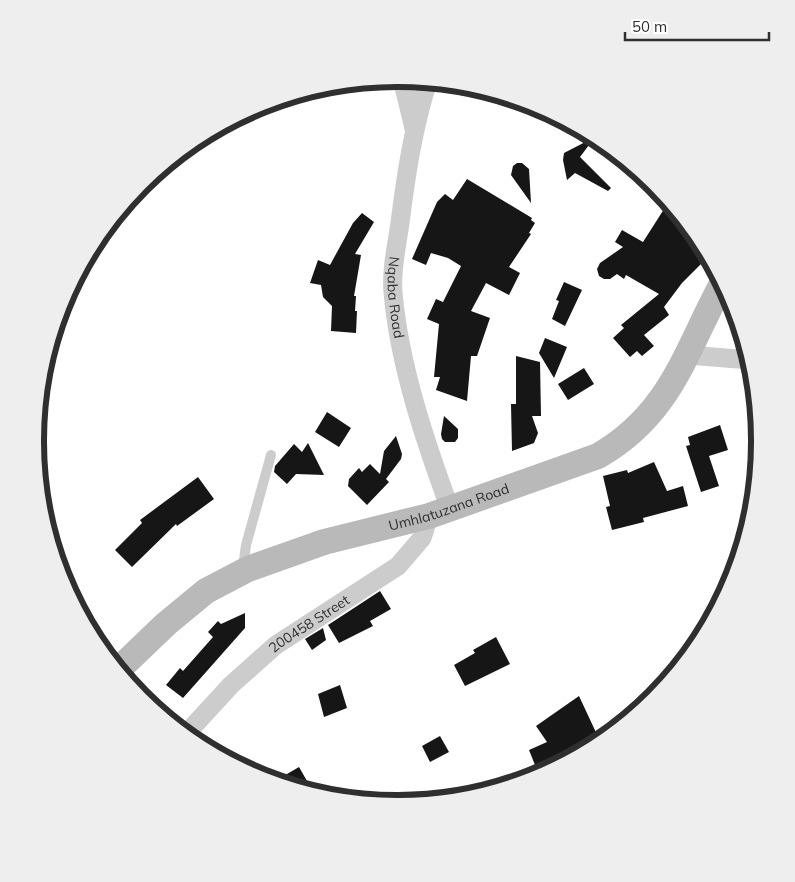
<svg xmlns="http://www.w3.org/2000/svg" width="795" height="882" viewBox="0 0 795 882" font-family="Mulish,sans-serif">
  <rect width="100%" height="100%" fill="#fff"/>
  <!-- building -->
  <path fill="#161616" d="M 595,137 L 580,157 L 611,188 L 608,191 L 575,173 L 567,180 L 563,160 L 564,153 Z
    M 517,163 L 522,163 L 529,169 L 531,203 L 511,175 L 513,166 Z
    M 467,179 L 532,218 L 531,220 L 535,223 L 529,233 L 531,234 L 509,267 L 520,273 L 509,295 L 486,283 L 471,311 L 490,318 L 477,356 L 471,356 L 467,401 L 436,390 L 440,377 L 434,377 L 439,324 L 427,319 L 436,299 L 443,302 L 461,266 L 448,258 L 431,253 L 426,265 L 412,259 L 437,202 L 445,194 L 453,200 Z
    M 666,206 L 677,213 L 698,239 L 693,245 L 706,259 L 682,283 L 664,307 L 669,315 L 644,335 L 654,346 L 642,356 L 637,351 L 630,357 L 613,338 L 624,328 L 621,325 L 659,294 L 626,275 L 624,279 L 617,274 L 610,279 L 604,279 L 599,276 L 597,269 L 600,263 L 623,247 L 615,242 L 622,230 L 643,242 Z
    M 362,213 L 374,222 L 355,254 L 361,255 L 354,296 L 356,296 L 355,311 L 357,311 L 356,333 L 331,331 L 332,306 L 323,297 L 321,285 L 310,283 L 318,260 L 330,265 L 353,223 Z
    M 564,282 L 582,290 L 565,326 L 552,319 L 559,301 L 556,300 Z
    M 545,338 L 567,347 L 554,378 L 539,353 Z
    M 516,356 L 540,362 L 541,416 L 532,416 L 538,433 L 534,443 L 512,451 L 511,404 L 516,404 Z
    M 584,368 L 594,384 L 568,400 L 558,384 Z
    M 327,412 L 351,428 L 339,447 L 315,432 Z
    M 444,416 L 458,429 L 458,438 L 455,442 L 445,442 L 442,439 L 441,434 Z
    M 720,425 L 728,450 L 709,456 L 719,486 L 701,492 L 686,446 L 690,445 L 688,437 Z
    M 396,436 L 402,454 L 401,459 L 386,479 L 389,482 L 367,505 L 348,486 L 349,479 L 359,468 L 362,472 L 370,464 L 380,474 L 384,451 Z
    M 308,443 L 324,475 L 296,474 L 287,484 L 274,472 L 275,466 L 294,444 L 302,452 Z
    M 654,462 L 667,491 L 683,486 L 688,506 L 643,518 L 644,522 L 612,530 L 606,507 L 610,506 L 603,476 L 627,470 L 628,473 Z
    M 198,477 L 214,499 L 177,526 L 176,524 L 132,567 L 115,550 L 142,523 L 140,520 Z
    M 380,591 L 391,609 L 370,621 L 373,626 L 339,643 L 328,625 Z
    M 245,613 L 245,628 L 183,698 L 166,685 L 180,668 L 183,671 L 213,637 L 208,632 L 218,621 L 221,624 Z
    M 323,628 L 326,640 L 312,650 L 305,639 Z
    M 496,637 L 510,664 L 465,686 L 454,665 L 475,653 L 473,650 Z
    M 340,685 L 347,708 L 324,717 L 318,694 Z
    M 579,696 L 600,741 L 555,762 L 552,757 L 535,765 L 529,750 L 547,742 L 536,726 Z
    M 440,736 L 449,752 L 430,762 L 422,746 Z
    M 299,767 L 307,781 L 296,787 L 275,781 Z"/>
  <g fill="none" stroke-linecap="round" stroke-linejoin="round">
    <!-- lane -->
    <path stroke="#ccc" stroke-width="10" d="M 243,568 L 246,545 L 271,455"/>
    <!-- street -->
    <g stroke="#ccc" stroke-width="19">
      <path d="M 402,79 L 414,128"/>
      <path id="s1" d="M 428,81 C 413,128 406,175 400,223 C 397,245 391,269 393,292 C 399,364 425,441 450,509"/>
      <path d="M 688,355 L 750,360"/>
      <path id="s2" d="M 186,734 L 231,685 L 276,645 L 398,566 L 422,538 L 429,516"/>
    </g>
    <!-- secondary -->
    <path stroke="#b9b9b9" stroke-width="26" id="s3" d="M 118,670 L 166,624 L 206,591 L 248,569 L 324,542 L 429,516 L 598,456 C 671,414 685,352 722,284"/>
  </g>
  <g text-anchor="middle" stroke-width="5" stroke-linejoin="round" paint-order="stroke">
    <!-- street labels -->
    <g font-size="14" fill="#2f2f2f" stroke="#fff">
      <text dy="5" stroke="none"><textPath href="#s1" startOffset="220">Nqaba Road</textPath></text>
      <text dy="5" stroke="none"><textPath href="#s3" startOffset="376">Umhlatuzana Road</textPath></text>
      <text dy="5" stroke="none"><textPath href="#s2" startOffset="166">200458 Street</textPath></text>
    </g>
  </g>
  <!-- crop -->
  <path d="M0 0H795V882H0ZM397 87H398A353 353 0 0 1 751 440V442A353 353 0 0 1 398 795H397A353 353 0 0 1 44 442V440A353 353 0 0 1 397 87Z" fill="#eee" fill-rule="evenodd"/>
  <path fill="none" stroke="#2f2f2f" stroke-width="6" d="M397 87H398A353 353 0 0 1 751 440V442A353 353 0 0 1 398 795H397A353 353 0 0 1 44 442V440A353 353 0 0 1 397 87Z"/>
  <!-- scale -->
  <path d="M625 32v8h144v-8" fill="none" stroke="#2f2f2f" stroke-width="2.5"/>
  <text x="632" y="32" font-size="15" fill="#2f2f2f" stroke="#ffffff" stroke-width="4" paint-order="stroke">50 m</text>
</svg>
